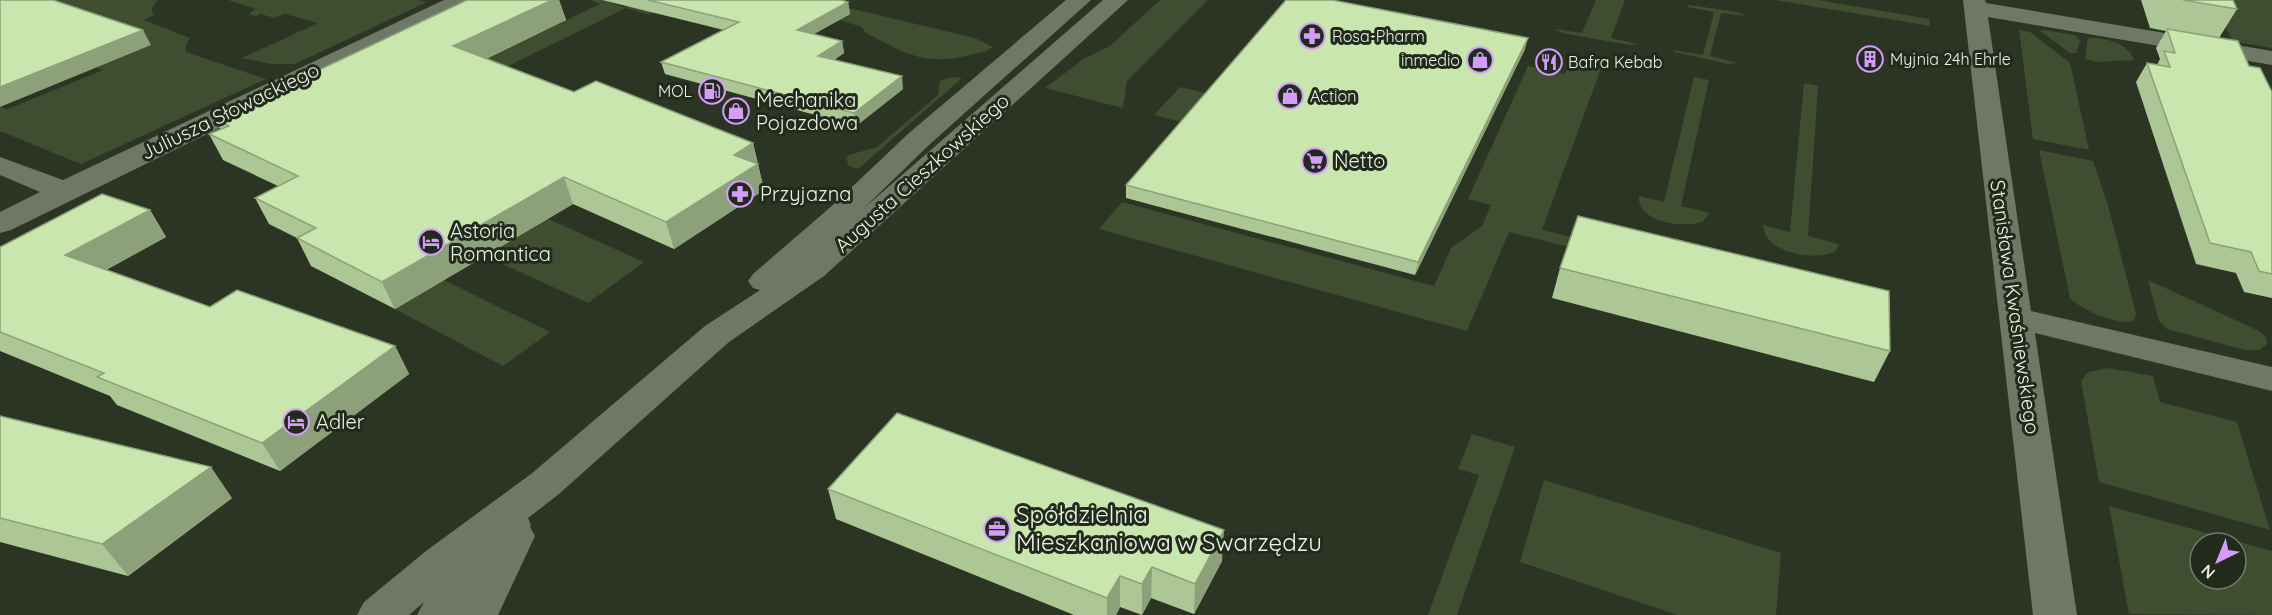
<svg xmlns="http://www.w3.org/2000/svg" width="2272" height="615" viewBox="0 0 2272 615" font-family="Quicksand,sans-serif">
  <rect width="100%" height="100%" fill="#2c3524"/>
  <!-- green -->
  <path fill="#3f4e31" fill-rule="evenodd" d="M 20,0 L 158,0 L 151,10 L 154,15 L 144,20 L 190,38 L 186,45 L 186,52 L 266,79 L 81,164 L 0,131 L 0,107 L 8,109 L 103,70 L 43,48 Z
    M 228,0 L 419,0 L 427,2 L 295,64 L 271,64 L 242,58 L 318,23 L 285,14 L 274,18 L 261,14 L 256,16 L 248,14 L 256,9 Z
    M 590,0 L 603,0 L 623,7 L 702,0 L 747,22 L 720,30 L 662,12 L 647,14 L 626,8 L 502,69 L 416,37 L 544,31 L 600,4 Z
    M 1160,0 L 1208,0 L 1127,81 L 1123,108 L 1045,88 L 1085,58 L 1110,46 Z
    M 1596,0 L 1625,0 L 1611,38 L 1638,44 L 1629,45 L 1562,33 L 1554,29 L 1582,33 Z
    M 1775,0 L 1818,0 L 1929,19 L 1930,26 Z
    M 2214,0 L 2272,0 L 2272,48 L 2232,41 Z
    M 1689,5 L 1738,12 L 1746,16 L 1721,13 L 1710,56 L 1738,63 L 1729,64 L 1674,52 L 1673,50 L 1703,55 L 1714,12 L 1687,7 Z
    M 840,6 L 975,38 L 993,47 C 986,52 975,54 966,56 C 923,66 903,52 866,33 L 862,27 L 839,20 L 850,14 Z
    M 2019,30 L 2030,32 L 2070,63 L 2089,150 L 2033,139 Z
    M 2043,30 L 2075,35 L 2080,41 L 2076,53 L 2070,53 L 2040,31 Z
    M 2088,38 C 2107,38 2127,42 2134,60 L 2097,62 L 2085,59 Z
    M 1588,57 L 1604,60 L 1542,230 L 1572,237 L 1569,247 L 1509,232 L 1467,331 L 1099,229 L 1122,202 L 1434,286 L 1451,248 L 1482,226 L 1491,205 L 1468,199 L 1528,66 L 1565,74 L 1571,59 L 1586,62 Z
    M 952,77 L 962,78 L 858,169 L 849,166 L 846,158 L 849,155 L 877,147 L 938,95 L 940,81 Z
    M 1694,77 L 1709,80 L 1681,206 L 1710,213 L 1702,222 C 1684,228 1637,223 1639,196 L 1664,202 Z
    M 1804,83 L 1818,86 L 1808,236 L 1839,244 L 1836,251 C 1816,262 1764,253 1763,225 L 1790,232 Z
    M 1180,87 L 1214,95 L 1190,124 L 1154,115 Z
    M 2039,150 L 2093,161 L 2109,209 L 2136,314 L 2134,321 C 2115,325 2084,311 2070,298 Z
    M 515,204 L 644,262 L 588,303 L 485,256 L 529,230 Z
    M 444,280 L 550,332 L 503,366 L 395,309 Z
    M 2148,280 L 2259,331 L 2266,337 L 2267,344 L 2259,350 L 2245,350 L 2167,329 L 2159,321 Z
    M 2108,368 L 2153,376 L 2160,402 L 2237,422 L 2270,530 L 2099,482 L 2081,381 L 2088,372 Z
    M 1472,434 L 1515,447 L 1457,615 L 1428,615 L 1479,475 L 1458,469 Z
    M 1544,480 L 1781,553 L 1776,615 L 1677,615 L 1520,562 Z
    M 2109,506 L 2272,551 L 2272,615 L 2129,614 ZM 2200,543 L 2236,543 L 2236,579 L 2200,579 Z"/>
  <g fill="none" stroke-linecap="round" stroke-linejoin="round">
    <!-- minor -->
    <path fill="#6e7865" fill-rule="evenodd" d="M 444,0 L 473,0 L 470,5 L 11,230 L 0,233 L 0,212 L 40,192 L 0,175 L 0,157 L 63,180 Z
      M 1963,0 L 1985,0 L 1986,3 L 2272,51 L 2272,65 L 1988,17 L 2031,311 L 2272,367 L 2272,391 L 2035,333 L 2077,615 L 2033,615 Z
      M 515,520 L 529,525 L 535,536 L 498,615 L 454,615 L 501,525 Z"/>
    <!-- tertiary -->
    <path fill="#6e7865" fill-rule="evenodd" d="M 1066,0 L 1091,0 L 929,145 L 863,209 L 1103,0 L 1128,0 L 824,276 L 729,342 L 559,494 L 528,518 L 531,525 L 525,536 L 464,615 L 417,615 L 424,602 L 409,615 L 357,615 L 364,602 L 426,551 L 531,474 L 705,326 L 760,290 L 753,288 L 748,281 L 753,274 L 834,204 L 909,133 Z"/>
  </g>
  <!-- wall -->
  <path fill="#acc695" d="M 467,0 L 559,0 L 566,20 L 486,59 L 574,92 L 753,143 L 764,190 L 674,249 L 573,204 L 395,309 L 311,266 L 297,238 L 269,224 L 255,198 L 278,186 L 223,160 L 209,134 L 220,129 L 215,119 Z
    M 602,0 L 841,0 L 848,2 L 850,14 L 814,34 L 842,41 L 844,53 L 834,60 L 903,89 L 856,126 L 665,74 L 661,62 L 724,30 Z
    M 2141,0 L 2233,0 L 2237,9 L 2219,38 L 2249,66 L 2272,92 L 2272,298 L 2244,292 L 2236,273 L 2196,264 L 2136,82 L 2147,63 L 2157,65 L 2160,59 L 2156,48 L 2166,31 L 2150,28 Z
    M 1525,49 L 1415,275 L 1126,198 L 1126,185 Z
    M 150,210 L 166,237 L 106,270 L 210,307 L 395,346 L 409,374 L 280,471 L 117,405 L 110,396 L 0,351 L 0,247 Z
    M 1560,268 L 1890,351 L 1874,382 L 1552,298 Z
    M 0,416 L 232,498 L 128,576 L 0,542 Z
    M 828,489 L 1222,561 L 1194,614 L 1151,598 L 1142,615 L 1120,607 L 1116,615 L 1074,615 L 836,519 Z"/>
  <!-- shaded-wall -->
  <path fill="#8ca179" d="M 552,0 L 559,0 L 566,20 L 462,70 L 453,46 Z
    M 848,2 L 850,14 L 799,42 L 797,30 Z
    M 143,30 L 151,45 L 0,107 L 0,87 Z
    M 1528,38 L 1525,49 L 1415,275 L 1418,262 Z
    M 842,41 L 844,53 L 820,68 L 818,56 Z
    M 902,76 L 903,89 L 856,126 L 854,113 Z
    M 753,143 L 764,190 L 674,249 L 666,222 L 734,155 Z
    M 564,177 L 573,204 L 395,309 L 382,282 Z
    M 150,210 L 166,237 L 84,282 L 65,255 Z
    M 395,346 L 409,374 L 280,471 L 262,443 Z
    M 211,467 L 232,498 L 128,576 L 102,544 Z
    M 1224,530 L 1222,561 L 1194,614 L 1195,584 Z
    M 1152,567 L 1151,598 L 1142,615 L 1142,584 Z
    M 1120,576 L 1120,607 L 1116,615 L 1107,615 L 1107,598 Z"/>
  <!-- building -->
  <path fill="#c8e6ad" stroke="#8ca179" stroke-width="1.5" d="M 0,0 L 53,0 L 143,30 L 0,87 Z
    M 467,0 L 552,0 L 453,46 L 574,92 L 596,81 L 753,143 L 734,155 L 758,164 L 666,222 L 564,177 L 382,282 L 297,238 L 316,228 L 255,198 L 298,176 L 209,134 L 229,126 L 215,119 Z
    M 648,0 L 841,0 L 848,2 L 797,30 L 842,41 L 818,56 L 902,76 L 854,113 L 661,62 L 739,22 Z
    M 1286,0 L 1332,0 L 1528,38 L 1418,262 L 1126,185 Z
    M 2183,0 L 2233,0 L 2237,9 Z
    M 2167,29 L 2238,41 L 2249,66 L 2260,68 L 2272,92 L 2272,274 L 2259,271 L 2251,252 L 2210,243 L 2147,63 L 2170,67 L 2164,51 L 2175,53 Z
    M 102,194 L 150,210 L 65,255 L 210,307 L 237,290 L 395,346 L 262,443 L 97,377 L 104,373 L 0,332 L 0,247 Z
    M 1578,216 L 1889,291 L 1890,351 L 1560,268 Z
    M 897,413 L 1224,530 L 1195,584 L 1152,567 L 1142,584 L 1120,576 L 1107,598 L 828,489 Z
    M 0,416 L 211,467 L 102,544 L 0,518 Z"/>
  <!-- icons -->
  <defs>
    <g id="pharmacy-ring" transform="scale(1.35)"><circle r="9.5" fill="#222b1b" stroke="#d49cfb" stroke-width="1.5"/><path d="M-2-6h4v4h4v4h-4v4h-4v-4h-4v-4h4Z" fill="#d49cfb"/></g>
    <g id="building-ring" transform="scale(1.35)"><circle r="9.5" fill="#222b1b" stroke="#d49cfb" stroke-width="1.5"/><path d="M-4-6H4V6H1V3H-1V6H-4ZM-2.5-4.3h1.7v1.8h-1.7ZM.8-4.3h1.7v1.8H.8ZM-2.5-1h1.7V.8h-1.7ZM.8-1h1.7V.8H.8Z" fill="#d49cfb"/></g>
    <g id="shop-ring" transform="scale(1.35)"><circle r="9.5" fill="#222b1b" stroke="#d49cfb" stroke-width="1.5"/><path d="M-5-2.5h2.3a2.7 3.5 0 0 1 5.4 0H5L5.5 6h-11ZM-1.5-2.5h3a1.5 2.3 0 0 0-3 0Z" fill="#d49cfb"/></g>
    <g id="restaurant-ring" transform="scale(1.35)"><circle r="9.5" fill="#222b1b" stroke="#d49cfb" stroke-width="1.5"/><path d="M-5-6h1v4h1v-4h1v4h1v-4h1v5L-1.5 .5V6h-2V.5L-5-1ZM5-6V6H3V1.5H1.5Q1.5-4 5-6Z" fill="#d49cfb"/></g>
    <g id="fuel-ring" transform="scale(1.35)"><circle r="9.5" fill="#222b1b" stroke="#d49cfb" stroke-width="1.5"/><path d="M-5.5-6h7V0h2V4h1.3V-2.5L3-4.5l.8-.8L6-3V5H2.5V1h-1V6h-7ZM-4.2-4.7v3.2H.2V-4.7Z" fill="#d49cfb"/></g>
    <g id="supermarket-ring" transform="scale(1.35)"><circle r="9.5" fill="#222b1b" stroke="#d49cfb" stroke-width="1.5"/><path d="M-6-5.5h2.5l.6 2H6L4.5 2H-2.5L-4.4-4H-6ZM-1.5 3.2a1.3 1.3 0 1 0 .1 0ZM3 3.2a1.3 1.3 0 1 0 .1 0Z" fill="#d49cfb"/></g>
    <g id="hotel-ring" transform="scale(1.35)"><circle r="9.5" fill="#222b1b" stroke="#d49cfb" stroke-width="1.5"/><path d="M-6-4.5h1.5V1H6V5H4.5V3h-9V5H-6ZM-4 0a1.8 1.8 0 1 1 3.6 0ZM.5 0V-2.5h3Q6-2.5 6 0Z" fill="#d49cfb"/></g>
    <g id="office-ring" transform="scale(1.35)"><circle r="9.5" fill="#222b1b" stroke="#d49cfb" stroke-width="1.5"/><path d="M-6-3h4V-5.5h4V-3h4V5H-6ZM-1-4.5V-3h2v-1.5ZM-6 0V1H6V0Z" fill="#d49cfb"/></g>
  </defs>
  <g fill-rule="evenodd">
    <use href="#pharmacy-ring" x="1312" y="36"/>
    <use href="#building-ring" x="1870" y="59"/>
    <use href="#shop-ring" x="1480" y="60"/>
    <use href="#restaurant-ring" x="1549" y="62"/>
    <use href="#fuel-ring" x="712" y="91"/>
    <use href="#shop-ring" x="1290" y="96"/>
    <use href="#shop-ring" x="736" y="111"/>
    <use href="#supermarket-ring" x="1315" y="161"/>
    <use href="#pharmacy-ring" x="740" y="194"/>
    <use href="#hotel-ring" x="431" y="242"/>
    <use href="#hotel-ring" x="296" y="422"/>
    <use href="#office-ring" x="997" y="529"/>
  </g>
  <g text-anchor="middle" stroke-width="6" stroke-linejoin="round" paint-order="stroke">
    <!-- far-poi labels -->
    <g font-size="16" fill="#ebf1e6" stroke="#222b1b" text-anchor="start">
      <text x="1332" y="42">Rosa-Pharm</text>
      <text x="1890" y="65">Myjnia 24h Ehrle</text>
      <text x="1460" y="66" text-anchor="end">inmedio</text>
      <text x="1568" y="68">Bafra Kebab</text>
      <text x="692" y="97" text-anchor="end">MOL</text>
      <text x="1310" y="102">Action</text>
    </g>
    <!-- poi labels -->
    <g font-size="20" fill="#ebf1e6" stroke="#222b1b" text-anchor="start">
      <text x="756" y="107">Mechanika<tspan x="756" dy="23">Pojazdowa</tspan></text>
      <text x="1334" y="168">Netto</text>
      <text x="760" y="201">Przyjazna</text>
      <text x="450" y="238">Astoria<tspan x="450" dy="23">Romantica</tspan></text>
      <text x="316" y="429">Adler</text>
    </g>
    <!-- street labels -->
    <g font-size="20" fill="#ebf1e6" stroke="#222b1b">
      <text transform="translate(230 111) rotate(-26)" y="7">Juliusza Słowackiego</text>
      <text transform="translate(922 173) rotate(-42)" y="7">Augusta Cieszkowskiego</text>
      <text transform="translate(2015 307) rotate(82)" y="7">Stanisława Kwaśniewskiego</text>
    </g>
    <!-- near-poi labels -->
    <g font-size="24" fill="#ebf1e6" stroke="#222b1b" text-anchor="start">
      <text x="1016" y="523">Spółdzielnia<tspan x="1016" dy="28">Mieszkaniowa w Swarzędzu</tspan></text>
    </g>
  </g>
  <!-- north arrow -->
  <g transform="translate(2218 561) rotate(223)"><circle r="28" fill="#222b1b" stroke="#727a6c" stroke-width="1.5"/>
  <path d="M0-4.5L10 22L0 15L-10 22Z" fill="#d49cfb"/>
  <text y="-9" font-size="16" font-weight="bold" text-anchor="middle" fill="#ebf1e6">N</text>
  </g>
</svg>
